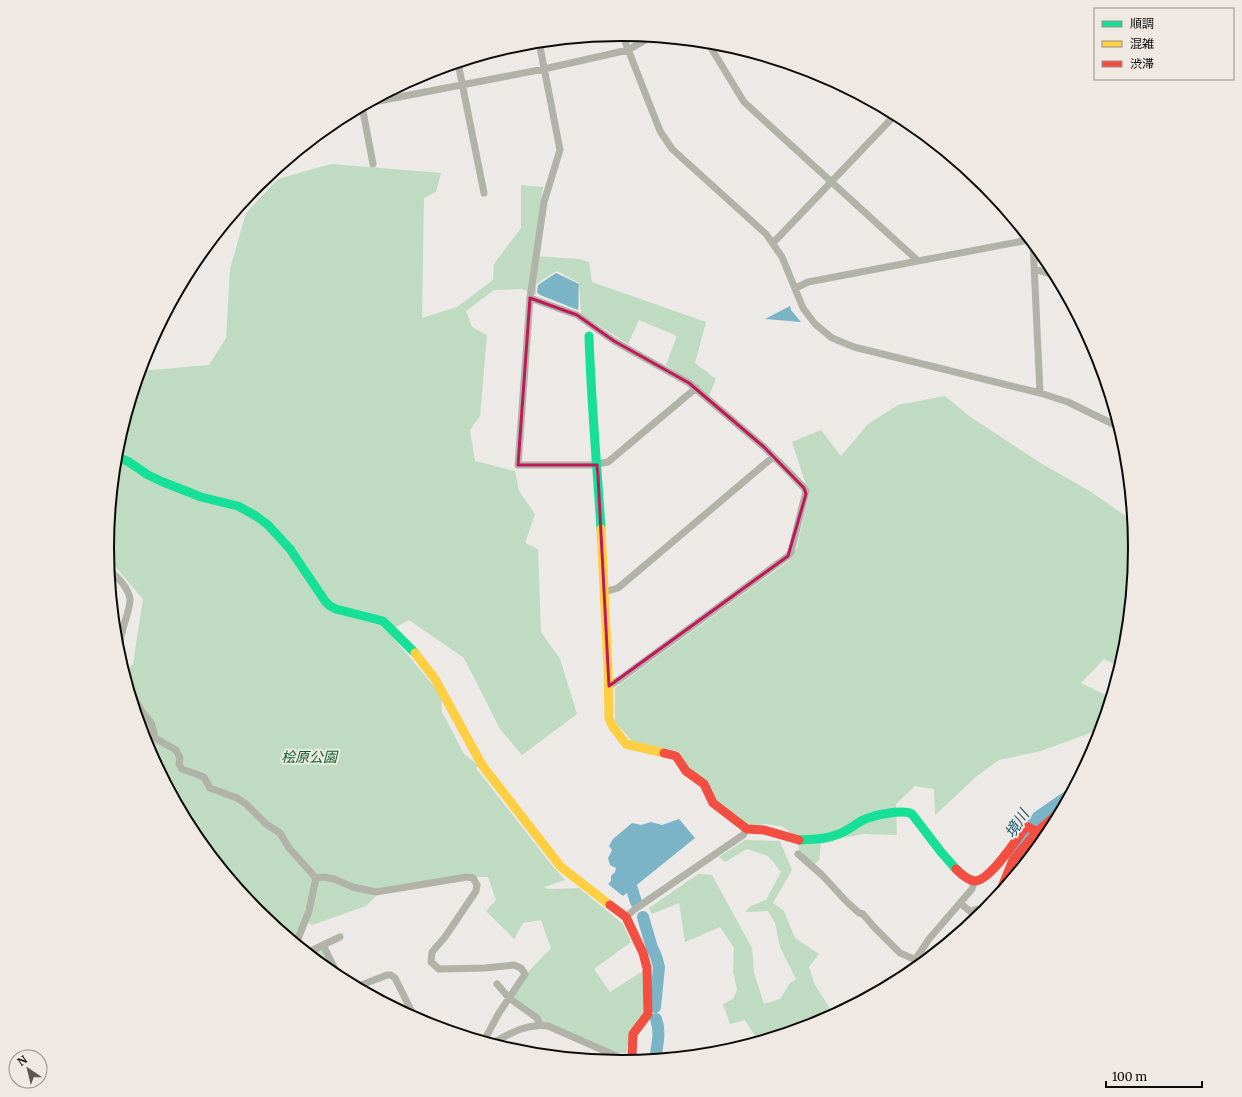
<svg xmlns="http://www.w3.org/2000/svg" width="1242" height="1097" viewBox="0 0 1242 1097" font-family="Merriweather,'Noto Sans JP',serif">
  <rect width="100%" height="100%" fill="#ece9e6"/>
  <!-- green -->
  <path fill="#bfdbc1" d="M 331,164 L 441,173 L 436,192 L 424,198 L 422,318 L 457,307 L 493,280 L 494,264 L 521,228 L 521,185 L 543,187 L 533,256 L 580,259 L 589,262 L 592,282 L 706,322 L 695,363 L 716,379 L 709,396 L 666,365 L 677,336 L 639,320 L 628,344 L 581,314 L 579,283 L 557,271 L 536,284 L 536,295 L 522,289 L 494,290 L 466,311 L 472,327 L 487,335 L 480,416 L 470,430 L 475,461 L 515,471 L 519,491 L 535,514 L 525,543 L 538,549 L 541,632 L 560,659 L 577,714 L 522,755 L 500,729 L 464,658 L 409,620 L 388,631 L 441,695 L 442,712 L 464,754 L 478,765 L 476,768 L 550,863 L 565,880 L 544,887 L 548,889 L 579,888 L 623,924 L 631,942 L 594,969 L 610,992 L 643,971 L 647,1006 L 631,1032 L 626,1053 L 613,1053 L 540,1023 L 508,993 L 551,948 L 541,920 L 523,923 L 514,939 L 486,911 L 496,900 L 488,877 L 455,877 L 382,890 L 366,906 L 312,925 L 305,921 L 296,944 L 257,912 L 193,834 L 146,745 L 124,673 L 133,664 L 143,599 L 107,557 L 107,548 L 116,448 L 140,371 L 209,365 L 226,338 L 230,269 L 246,213 L 278,179 Z
    M 945,396 L 969,416 L 1042,464 L 1088,490 L 1133,521 L 1135,549 L 1126,649 L 1120,667 L 1104,659 L 1081,683 L 1111,698 L 1101,729 L 1041,751 L 999,760 L 978,775 L 935,815 L 934,789 L 915,786 L 896,804 L 897,835 L 864,834 L 826,841 L 821,844 L 819,860 L 814,865 L 799,852 L 798,838 L 781,826 L 764,824 L 750,827 L 715,802 L 689,769 L 680,752 L 633,742 L 615,722 L 615,688 L 790,560 L 797,547 L 809,494 L 792,442 L 821,430 L 841,456 L 868,424 L 898,405 Z
    M 745,840 L 780,841 L 792,870 L 773,903 L 784,911 L 795,938 L 819,954 L 809,967 L 815,985 L 834,1015 L 818,1024 L 804,1028 L 798,1023 L 773,1035 L 774,1037 L 759,1042 L 745,1020 L 730,1024 L 723,1004 L 733,999 L 737,990 L 733,971 L 734,948 L 720,927 L 685,942 L 679,903 L 652,914 L 649,908 L 698,874 L 712,875 L 752,948 L 754,973 L 764,1004 L 780,999 L 790,983 L 796,979 L 780,947 L 775,923 L 768,911 L 745,912 L 751,906 L 766,900 L 781,872 L 768,856 L 747,849 L 725,862 L 719,857 Z
    M 322,949 L 335,976 L 307,953 Z"/>
  <!-- water -->
  <path fill="#7bb4c7" d="M 556,273 L 579,284 C 578,291 579,305 578,310 L 540,295 L 537,292 L 538,285 Z
    M 790,306 L 791,310 L 801,322 L 765,319 Z
    M 679,819 L 695,838 L 623,896 L 608,884 L 611,881 L 611,876 L 615,872 L 616,868 L 610,865 L 608,858 L 612,850 L 609,846 L 613,839 L 632,823 L 641,825 L 651,822 L 662,825 Z"/>
  <g fill="none" stroke-linecap="round" stroke-linejoin="round">
    <!-- river -->
    <path stroke="#7bb4c7" stroke-width="12" d="M 1017,855 L 1025,836 L 1038,817 L 1070,795
      M 632,889 L 636,902
      M 643,917 L 652,948 L 656,956 L 659,967 L 655,1007
      M 655,1060 C 657,1046 661,1032 656,1019"/>
    <!-- street -->
    <path stroke="#b1b2a8" stroke-width="7" d="M 622,34 L 660,131 L 672,149 L 766,234 L 782,257 L 803,308 L 815,324 L 832,338 L 854,347 L 1040,393 L 1068,402 L 1119,427
      M 539,42 L 560,150 L 544,202 L 530,298 L 518,465 L 591,465 L 608,462 L 696,388
      M 708,43 L 744,102 L 917,260
      M 458,63 L 484,193
      M 368,103 L 544,69 L 628,50 L 651,37
      M 362,106 L 373,164
      M 773,243 L 895,115
      M 1033,243 L 1040,393
      M 1035,269 L 1056,276
      M 796,288 L 808,282 L 1023,241 L 1027,236
      M 530,298 L 577,315 L 614,341 L 689,383 L 764,447 L 791,474 L 804,488 L 806,491 L 791,552 L 788,556 L 620,679 L 609,686
      M 109,569 C 117,577 128,587 130,599 C 131,610 119,632 120,647 C 120,664 130,690 138,705 C 141,712 147,717 151,723 C 153,727 154,733 155,738 L 176,750 L 180,758 L 179,764 L 182,769 L 204,777 L 210,788 L 237,798 L 246,804 L 266,824 L 280,833 L 289,848 L 316,878 L 324,877 L 334,879 L 353,887 L 376,892 L 467,877 L 473,878 L 477,885 L 476,891 L 445,937 L 432,952 L 431,962 L 439,969 L 485,968 L 514,965 L 521,968 L 525,974 L 499,1013 L 486,1037 L 483,1042
      M 604,592 L 618,588 L 773,457
      M 798,854 L 822,875 L 846,901 L 859,913 L 863,914 L 873,926 L 900,953 L 914,959 L 917,957 L 923,963
      M 1010,869 L 1015,876
      M 960,903 L 971,912 C 976,908 981,909 986,911
      M 626,917 L 635,909 L 743,835 L 747,829
      M 340,937 L 323,945 L 340,979
      M 296,944 L 309,911 L 316,878
      M 307,953 L 323,945
      M 917,957 L 929,939 L 972,889 L 975,880
      M 497,984 L 509,998 L 537,1018 L 540,1025
      M 356,987 L 387,975 L 391,975 L 395,978 L 412,1012 L 412,1017
      M 474,1039 L 484,1039
      M 491,1044 C 509,1034 526,1023 548,1026 L 630,1062"/>
    <!-- fast -->
    <path stroke="#16e098" stroke-width="9" d="M 589,336 C 591,401 597,465 601,529
      M 122,459 L 129,462 L 148,475 L 163,482 L 201,497 L 238,506 L 256,516 L 268,525 L 290,549 L 325,601 L 330,606 L 336,609 L 383,621 L 415,653
      M 799,840 C 812,839 824,840 836,835 C 846,832 854,825 863,820 C 874,815 902,809 912,814 L 941,852 L 956,869"/>
    <!-- slow -->
    <path stroke="#ffcf43" stroke-width="9" d="M 601,529 L 608,668 L 609,719 L 613,727 L 626,744 L 664,753
      M 415,653 L 435,679 L 482,765 L 561,867 L 610,905"/>
    <!-- jam -->
    <path stroke="#f24e42" stroke-width="9" d="M 664,753 L 676,756 L 686,771 L 704,784 L 713,803 L 747,829 L 764,830 L 799,840
      M 956,869 C 961,874 968,880 974,881 C 990,882 1016,839 1025,828 L 1028,827 L 1037,832
      M 998,897 L 1013,860 L 1037,832 L 1061,811
      M 610,905 L 626,917 L 643,953 L 647,968 L 648,1014 L 633,1034 L 632,1056 L 627,1060"/>
  </g>
  <!-- marked area -->
  <path fill="none" stroke="#c2185b" stroke-width="3" stroke-linejoin="round" d="M 530,298 L 577,315 L 614,341 L 689,383 L 764,447 L 804,488 L 806,494 L 788,556 L 609,686 L 598,476 L 597,465 L 518,465 Z"/>
  <g text-anchor="middle" stroke-width="4" stroke-linejoin="round" paint-order="stroke">
    <!-- park labels -->
    <g font-size="14" font-style="italic" fill="#0a642b" stroke="#efe8e3">
      <text x="309" y="762">桧原公園</text>
    </g>
    <!-- water labels -->
    <g font-size="15" font-style="italic" fill="#16596d" stroke="#efe8e3">
      <text transform="translate(1017 824) rotate(-57)" y="5">境川</text>
    </g>
  </g>
  <!-- crop -->
  <path d="M0 0H1242V1097H0ZM114 548a507 507 0 1 1 1014 0a507 507 0 1 1-1014 0Z" fill="#efe8e3" fill-rule="evenodd"/>
  <path fill="none" stroke="#0d0b09" stroke-width="2" d="M114 548a507 507 0 1 1 1014 0a507 507 0 1 1-1014 0Z"/>
  <!-- legend -->
  <rect x="1094" y="8" width="140" height="72" fill="#efe8e3" stroke="#95908c"/>
  <rect x="1102" y="21" width="20" height="6" fill="#16e098" stroke="#95908c"/>
  <text x="1130" y="28" font-size="12" fill="#0d0b09">順調</text>
  <rect x="1102" y="41" width="20" height="6" fill="#ffcf43" stroke="#95908c"/>
  <text x="1130" y="48" font-size="12" fill="#0d0b09">混雑</text>
  <rect x="1102" y="61" width="20" height="6" fill="#f24e42" stroke="#95908c"/>
  <text x="1130" y="68" font-size="12" fill="#0d0b09">渋滞</text>
  <!-- north arrow -->
  <g transform="translate(28 1069) rotate(325)"><circle r="19" fill="#efe8e3" stroke="#95908c"/>
  <path d="M0-3L7 15L0 10L-7 15Z" fill="#5b5956"/>
  <text y="-6" font-size="11" font-weight="bold" text-anchor="middle" fill="#0d0b09">N</text>
  </g>
  <!-- scale -->
  <path d="M1106 1081v6h96v-6" fill="none" stroke="#0d0b09" stroke-width="2"/>
  <text x="1112" y="1081" font-size="12" fill="#0d0b09" stroke="#efe8e3" stroke-width="3" paint-order="stroke">100 m</text>
</svg>
